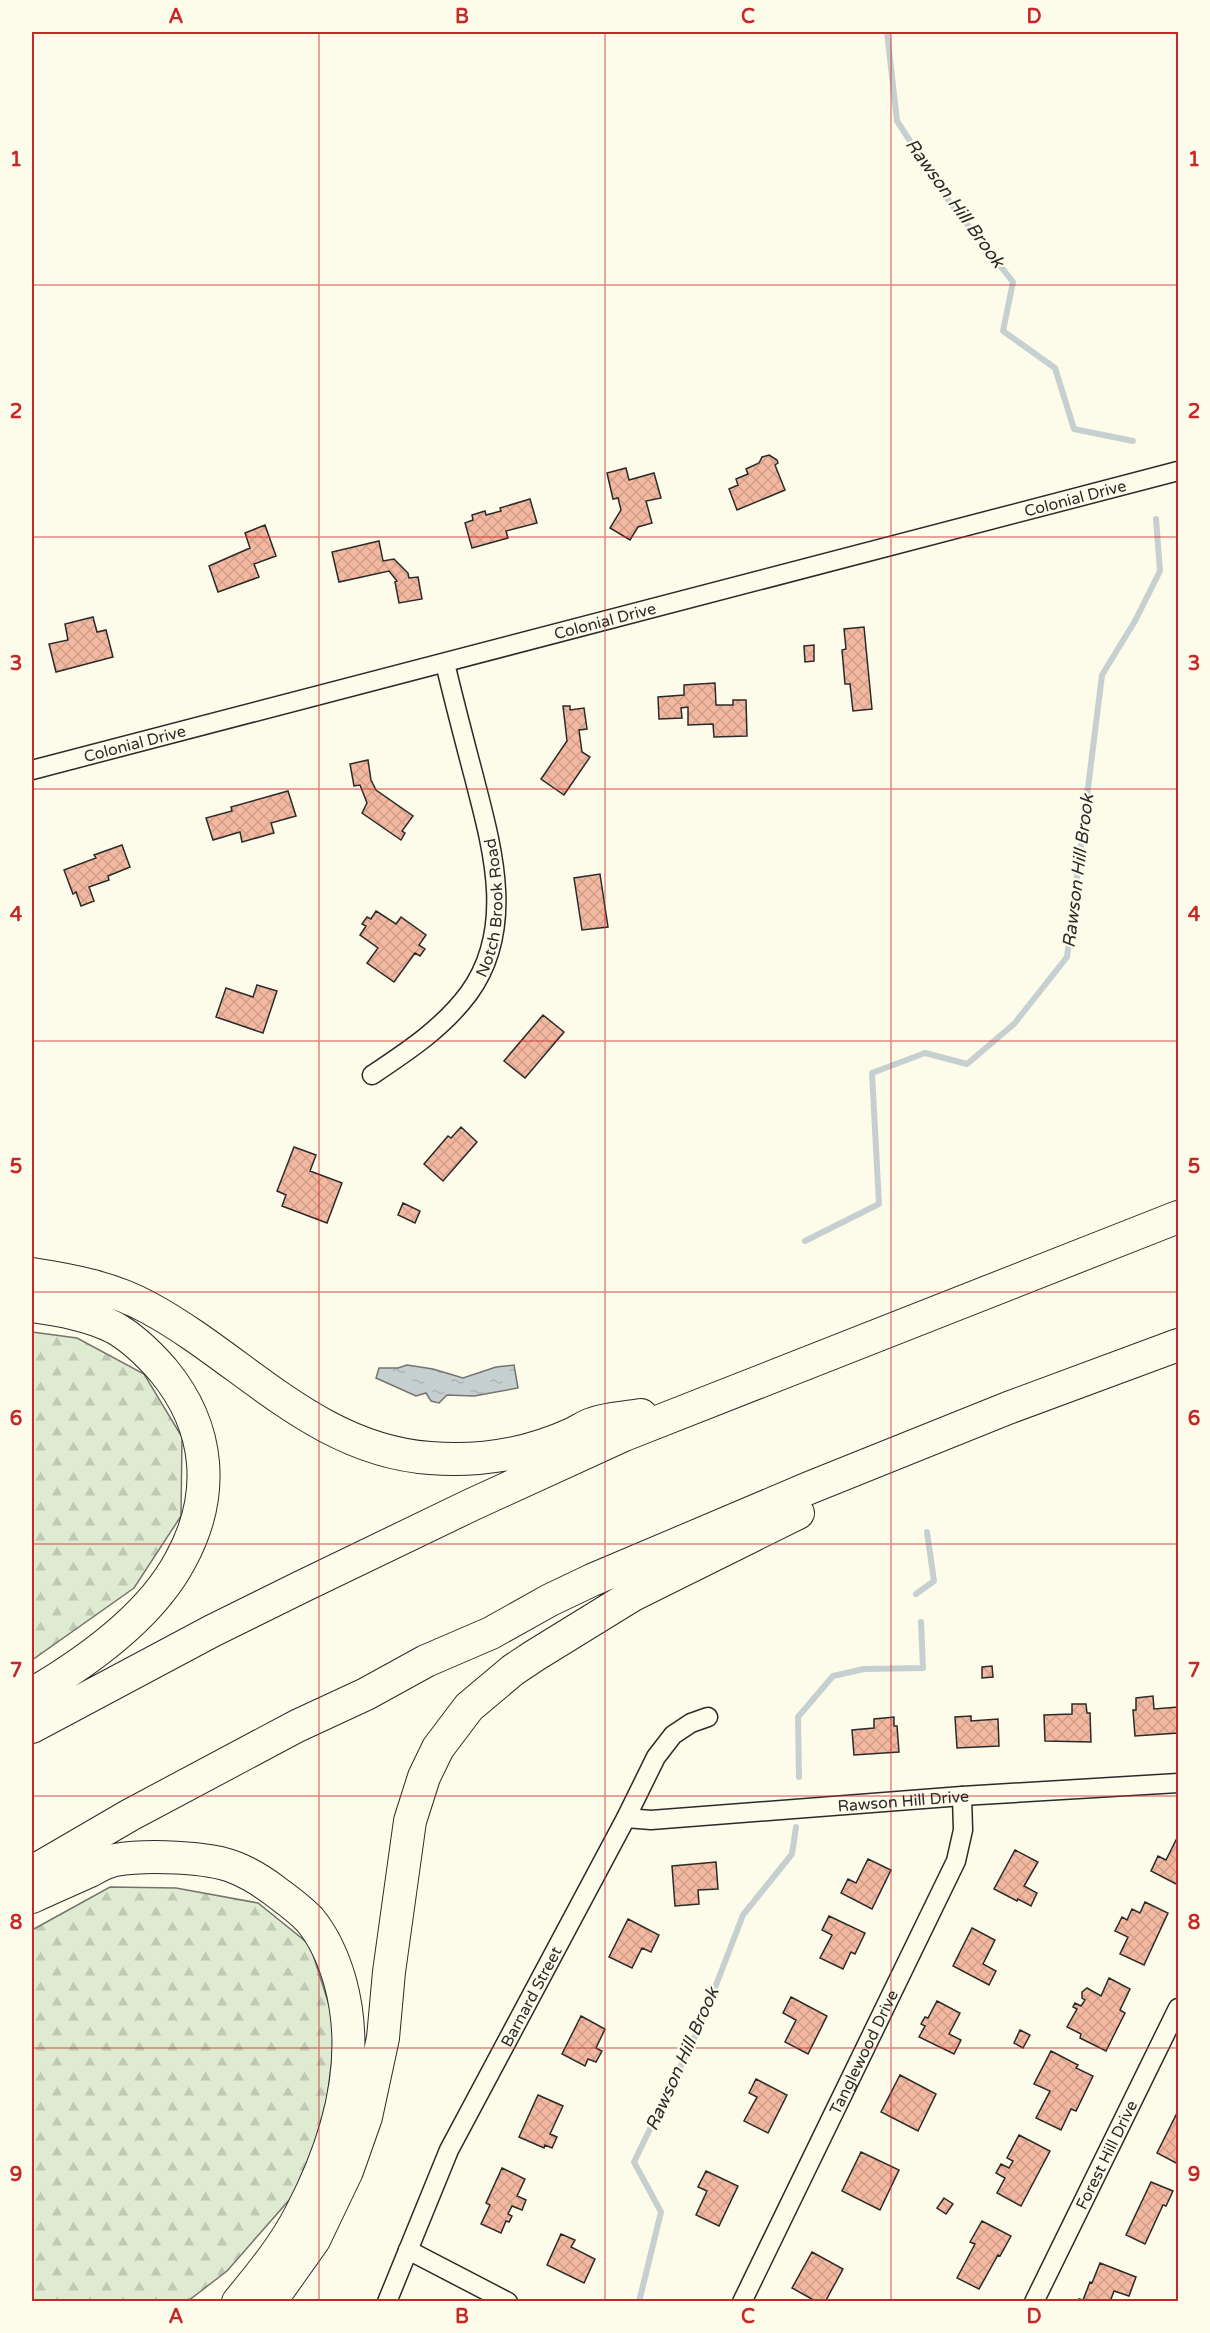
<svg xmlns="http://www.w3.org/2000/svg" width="1210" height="2333" viewBox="0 0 1210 2333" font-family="'Varela Round',sans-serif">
  <defs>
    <pattern id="forest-firs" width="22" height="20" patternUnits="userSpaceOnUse" patternTransform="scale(1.5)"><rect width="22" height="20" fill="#deebd1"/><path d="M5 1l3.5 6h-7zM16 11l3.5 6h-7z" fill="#bfcab4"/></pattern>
    <pattern id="water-ripples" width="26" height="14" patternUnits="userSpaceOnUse" patternTransform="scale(1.5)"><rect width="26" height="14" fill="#c7d0d0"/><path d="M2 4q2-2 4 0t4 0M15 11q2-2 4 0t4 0" fill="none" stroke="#abb3b3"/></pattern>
    <pattern id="building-cross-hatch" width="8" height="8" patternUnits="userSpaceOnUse" patternTransform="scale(1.5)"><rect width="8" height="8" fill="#f2b8a0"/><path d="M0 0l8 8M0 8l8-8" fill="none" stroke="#d09e8a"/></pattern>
  </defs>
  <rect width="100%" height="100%" fill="#fdfbea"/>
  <!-- forest -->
  <path fill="url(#forest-firs)" stroke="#74746e" stroke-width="1.5" d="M 32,1332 L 77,1338 L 144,1374 L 182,1437 L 181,1516 L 134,1588 L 32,1660 Z
    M 110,1887 L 176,1888 L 258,1903 L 310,1945 L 336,2027 L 325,2115 L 297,2191 L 227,2271 L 188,2301 L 32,2301 L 32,1930 Z"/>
  <!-- water -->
  <path fill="url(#water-ripples)" stroke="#74746e" stroke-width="1.5" d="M 407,1365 L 433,1369 L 463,1378 L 496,1367 L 514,1365 L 518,1388 L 474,1396 L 447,1395 L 439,1403 L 431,1401 L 426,1393 L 416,1396 L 376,1378 L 379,1368 L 398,1368 Z"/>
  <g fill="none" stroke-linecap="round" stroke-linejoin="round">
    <!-- stream -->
    <path stroke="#c7d0d0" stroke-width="6" d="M 887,32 L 897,121 L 949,201 L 1013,282 L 1003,331 L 1055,368 L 1074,429 L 1133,441
      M 805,1241 L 879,1204 L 872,1073 L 925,1053 L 967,1064 L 1014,1024 L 1067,957 L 1102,675 L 1135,621 L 1160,571 L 1156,519
      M 916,1594 L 934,1581 L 927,1532
      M 799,1777 L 798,1717 L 833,1676 L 864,1669 L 923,1668 L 921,1622
      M 639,2302 L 661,2212 L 634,2162 L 701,2024 L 743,1915 L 792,1854 L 796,1827"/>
  </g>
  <!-- building -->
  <path fill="url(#building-cross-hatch)" stroke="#2b2b2b" stroke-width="1.5" d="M 769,455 L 777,460 L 778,463 L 775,465 L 785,490 L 737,510 L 729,489 L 738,485 L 736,479 L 748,474 L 746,469 L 759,463 L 762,457 Z
    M 626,468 L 629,480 L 654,473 L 661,498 L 646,501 L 652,523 L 638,527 L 630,540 L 610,528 L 621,510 L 618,498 L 613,499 L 607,473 Z
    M 530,499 L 537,523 L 506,531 L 508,538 L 472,548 L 465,523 L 473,520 L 472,515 L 485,511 L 486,515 L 501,511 L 500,508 Z
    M 265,525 L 276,556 L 254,564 L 259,577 L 218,592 L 209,566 L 250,548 L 245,533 Z
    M 379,541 L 383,561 L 394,559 L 408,573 L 409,578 L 418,577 L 422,599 L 399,603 L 395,582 L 397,581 L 389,571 L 339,582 L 332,552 Z
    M 93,617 L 97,632 L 106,630 L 113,657 L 56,672 L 49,644 L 68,640 L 65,624 Z
    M 864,627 L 872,709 L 853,711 L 850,684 L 845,684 L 842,650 L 846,649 L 844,629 Z
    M 814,645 L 814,661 L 805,662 L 804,646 Z
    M 715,683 L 716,705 L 733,705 L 733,700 L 746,700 L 747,736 L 714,737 L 713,724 L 688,725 L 688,707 L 681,708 L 682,718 L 659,719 L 658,697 L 684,695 L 684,685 Z
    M 563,706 L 570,706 L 570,710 L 584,708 L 587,729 L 579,730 L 582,752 L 590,757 L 564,795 L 541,779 L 567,741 Z
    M 368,760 L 371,780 L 376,790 L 413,816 L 402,831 L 405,833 L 401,840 L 362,813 L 367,803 L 360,785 L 354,786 L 350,764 Z
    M 288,791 L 296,816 L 271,823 L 274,833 L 242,842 L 240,832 L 213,840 L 206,818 L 232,811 L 231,807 Z
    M 122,845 L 130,867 L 108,876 L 109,880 L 89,887 L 94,901 L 81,906 L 76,892 L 73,894 L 64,870 L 96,858 L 94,855 Z
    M 600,874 L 608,927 L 582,930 L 574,878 Z
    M 376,911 L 396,924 L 401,917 L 426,935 L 419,945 L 425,949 L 420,956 L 415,953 L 394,982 L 367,963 L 378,948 L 360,935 L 366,926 L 362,924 L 367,917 L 371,919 Z
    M 257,985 L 277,991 L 263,1033 L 216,1017 L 226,988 L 253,997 Z
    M 543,1015 L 564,1032 L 525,1078 L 504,1061 Z
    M 461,1127 L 477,1142 L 443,1181 L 424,1164 L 448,1136 L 451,1138 Z
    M 294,1147 L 316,1155 L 310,1171 L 342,1183 L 327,1223 L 282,1206 L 286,1195 L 277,1191 Z
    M 403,1203 L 420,1211 L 415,1223 L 398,1215 Z
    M 992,1666 L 993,1677 L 982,1678 L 982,1667 Z
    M 1153,1696 L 1154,1709 L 1178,1707 L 1178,1733 L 1135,1736 L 1133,1710 L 1136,1710 L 1136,1698 Z
    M 1072,1704 L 1086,1704 L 1087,1713 L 1090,1713 L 1091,1742 L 1045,1741 L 1044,1715 L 1072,1714 Z
    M 971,1716 L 971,1721 L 998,1719 L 999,1746 L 957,1748 L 955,1717 Z
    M 894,1717 L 894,1726 L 897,1726 L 899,1752 L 854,1755 L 852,1730 L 874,1728 L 874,1719 Z
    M 1178,1836 L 1178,1885 L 1151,1871 L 1158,1856 L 1166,1860 Z
    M 1015,1850 L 1038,1862 L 1024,1886 L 1037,1893 L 1031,1906 L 1018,1899 L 1017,1901 L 994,1889 Z
    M 868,1859 L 891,1870 L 872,1909 L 841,1893 L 848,1879 L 856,1883 Z
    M 716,1862 L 718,1889 L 698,1890 L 699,1904 L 675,1906 L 672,1866 Z
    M 1145,1902 L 1168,1913 L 1144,1965 L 1120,1954 L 1128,1937 L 1115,1931 L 1122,1917 L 1127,1920 L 1132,1909 L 1140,1913 Z
    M 829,1916 L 865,1933 L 855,1954 L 851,1952 L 843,1969 L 820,1958 L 832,1935 L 822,1930 Z
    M 628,1919 L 659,1935 L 651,1952 L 642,1948 L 632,1968 L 609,1957 Z
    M 972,1928 L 995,1940 L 983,1964 L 996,1971 L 989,1985 L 953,1966 Z
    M 1109,1978 L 1130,1989 L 1120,2010 L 1125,2013 L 1106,2051 L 1080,2038 L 1081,2034 L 1067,2027 L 1077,2009 L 1073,2007 L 1075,2003 L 1081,2006 L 1085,2000 L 1082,1998 L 1082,1992 L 1087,1988 L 1101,1996 Z
    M 791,1997 L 827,2016 L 808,2054 L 785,2042 L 796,2020 L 783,2013 Z
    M 937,2001 L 960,2013 L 949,2034 L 961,2040 L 954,2054 L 919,2037 L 925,2026 L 921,2024 L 925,2017 L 928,2018 Z
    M 581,2016 L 605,2029 L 596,2048 L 602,2051 L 596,2062 L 588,2059 L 585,2066 L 562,2054 Z
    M 1020,2030 L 1030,2035 L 1023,2048 L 1014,2043 Z
    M 1051,2051 L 1078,2065 L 1076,2068 L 1093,2076 L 1076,2111 L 1071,2109 L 1061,2130 L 1036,2118 L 1050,2091 L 1034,2084 Z
    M 900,2075 L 936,2094 L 918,2131 L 881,2112 Z
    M 756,2079 L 787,2095 L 768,2133 L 744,2121 L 757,2097 L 749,2093 Z
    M 538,2095 L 563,2106 L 550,2134 L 557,2137 L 552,2148 L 545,2145 L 544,2148 L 519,2137 Z
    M 1177,2113 L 1178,2114 L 1178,2164 L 1157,2153 Z
    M 1019,2135 L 1050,2151 L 1021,2206 L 997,2193 L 1005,2178 L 996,2173 L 1001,2164 L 1009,2168 L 1013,2161 L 1007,2158 Z
    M 861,2152 L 899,2170 L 880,2210 L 842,2191 Z
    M 502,2168 L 525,2179 L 517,2196 L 526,2200 L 522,2210 L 512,2206 L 508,2214 L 512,2216 L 509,2222 L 506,2221 L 501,2233 L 481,2224 L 490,2205 L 486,2203 Z
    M 706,2171 L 738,2186 L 719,2226 L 696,2215 L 707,2191 L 698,2187 Z
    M 1151,2182 L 1173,2191 L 1166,2206 L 1163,2205 L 1145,2244 L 1126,2235 Z
    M 944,2198 L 953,2204 L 946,2214 L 937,2208 Z
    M 982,2221 L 1011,2236 L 1000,2256 L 998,2255 L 979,2289 L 957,2278 L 975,2244 L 970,2242 Z
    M 561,2234 L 575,2240 L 571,2247 L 595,2259 L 584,2283 L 547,2265 Z
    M 812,2252 L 843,2269 L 825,2302 L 817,2302 L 792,2288 Z
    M 1100,2263 L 1136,2277 L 1129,2296 L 1114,2291 L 1110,2302 L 1078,2302 L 1079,2299 L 1083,2300 L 1090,2282 L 1092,2283 Z"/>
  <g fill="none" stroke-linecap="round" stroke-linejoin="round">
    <!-- minor casing -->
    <g stroke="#2b2b2b" stroke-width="21">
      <g id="minor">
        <path id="s1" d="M 32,770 L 1178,471"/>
        <path id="s2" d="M 372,1075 C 408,1051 443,1028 469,993 C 516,928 492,847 474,777 C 464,739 454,701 445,663"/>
        <path id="s3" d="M 626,1818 L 651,1820 L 962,1796 L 1178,1783"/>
        <path d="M 408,2250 L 508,2302"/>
        <path id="s4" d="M 387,2302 L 449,2150 L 626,1818 L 656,1757 L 673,1735 L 691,1723 L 708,1717"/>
        <path id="s5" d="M 742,2302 L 956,1861 L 963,1830 L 962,1796"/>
        <path id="s6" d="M 1034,2302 L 1178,2008"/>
      </g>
    </g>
    <!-- motorway casing -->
    <g stroke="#2b2b2b" stroke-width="34">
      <path id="motorway" d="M 32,1274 C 72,1280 113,1288 149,1308 C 243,1359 316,1450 430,1458 C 478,1462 528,1454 572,1434 C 579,1431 585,1426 592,1424 C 607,1418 626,1418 641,1415
        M 32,1306 C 59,1310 90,1315 115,1328 C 134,1339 149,1354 163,1370 C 211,1428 216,1496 180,1561 C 150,1617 85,1663 32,1694
        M 32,1727 L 212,1631 L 301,1587 L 471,1505 L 624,1435 L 1178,1217
        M 32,1872 L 130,1815 L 297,1726 L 366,1694 L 426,1661 L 491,1633 L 550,1600 L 592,1580 L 809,1488 L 1008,1408 L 1178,1345
        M 32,1897 C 51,1888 70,1880 90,1871 C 97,1867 106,1862 115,1860 C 144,1855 209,1856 236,1868 C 251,1874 263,1882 275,1891 C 287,1900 300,1909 310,1920 C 324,1937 334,1960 340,1981 C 362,2060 338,2142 301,2213 C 285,2245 261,2274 238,2302
        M 270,2302 L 314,2240 L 347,2171 L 366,2117 L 383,2038 L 389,1972 L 410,1821 L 424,1777 L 438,1748 L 469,1707 L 513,1670 L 534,1656 L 633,1595 L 798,1513"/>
    </g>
    <!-- minor -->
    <use href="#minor" stroke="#fdfbea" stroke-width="18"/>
    <!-- motorway -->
    <use href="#motorway" stroke="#fdfbea" stroke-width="32"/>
  </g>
  <!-- grid -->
  <path fill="none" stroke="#c62828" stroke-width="1.5" stroke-opacity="0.55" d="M 319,32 L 319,2302M 605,32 L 605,2302M 891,32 L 891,2302M 32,285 L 1178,285M 32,537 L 1178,537M 32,789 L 1178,789M 32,1041 L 1178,1041M 32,1292 L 1178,1292M 32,1544 L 1178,1544M 32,1796 L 1178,1796M 32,2048 L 1178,2048"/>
  <g text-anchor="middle" stroke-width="4.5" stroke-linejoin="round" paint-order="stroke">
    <!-- street labels -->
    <g font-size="16" fill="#2b2b2b" stroke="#fdfbea">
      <text dy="6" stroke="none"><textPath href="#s1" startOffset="1078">Colonial Drive</textPath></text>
      <text dy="6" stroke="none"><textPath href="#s1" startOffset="592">Colonial Drive</textPath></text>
      <text dy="6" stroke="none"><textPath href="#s1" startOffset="106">Colonial Drive</textPath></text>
      <text dy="6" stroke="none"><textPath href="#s2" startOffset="218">Notch Brook Road</textPath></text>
      <text dy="6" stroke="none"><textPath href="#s3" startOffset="278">Rawson Hill Drive</textPath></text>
      <text dy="6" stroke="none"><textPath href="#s4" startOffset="338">Barnard Street</textPath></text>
      <text dy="6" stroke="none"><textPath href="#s5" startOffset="278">Tanglewood Drive</textPath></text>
      <text dy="6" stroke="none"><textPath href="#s6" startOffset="164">Forest Hill Drive</textPath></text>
    </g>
    <!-- water labels -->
    <g font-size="18" font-style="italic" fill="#2b2b2b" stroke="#fdfbea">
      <text transform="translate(955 203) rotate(54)" y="6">Rawson Hill Brook</text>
      <text transform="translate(1078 871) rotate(-83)" y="6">Rawson Hill Brook</text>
      <text transform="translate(682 2059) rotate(-66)" y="6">Rawson Hill Brook</text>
    </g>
  </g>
  <!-- border -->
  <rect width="1210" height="2333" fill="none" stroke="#fdfbea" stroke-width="66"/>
  <rect x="33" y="33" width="1144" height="2267" fill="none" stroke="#c62828" stroke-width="2"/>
  <g font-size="20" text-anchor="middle" font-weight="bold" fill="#c62828">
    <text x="176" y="23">A</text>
    <text x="462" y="23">B</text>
    <text x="748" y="23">C</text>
    <text x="1034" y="23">D</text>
    <text x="16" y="166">1</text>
    <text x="1194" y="166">1</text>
    <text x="16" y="418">2</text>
    <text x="1194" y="418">2</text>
    <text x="16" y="670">3</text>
    <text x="1194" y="670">3</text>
    <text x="16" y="921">4</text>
    <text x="1194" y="921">4</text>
    <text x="16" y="1173">5</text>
    <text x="1194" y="1173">5</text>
    <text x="16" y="1425">6</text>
    <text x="1194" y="1425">6</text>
    <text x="16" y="1677">7</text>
    <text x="1194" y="1677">7</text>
    <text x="16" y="1929">8</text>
    <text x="1194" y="1929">8</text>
    <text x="16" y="2181">9</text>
    <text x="1194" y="2181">9</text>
    <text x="176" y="2323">A</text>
    <text x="462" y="2323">B</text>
    <text x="748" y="2323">C</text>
    <text x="1034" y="2323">D</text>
  </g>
</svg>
